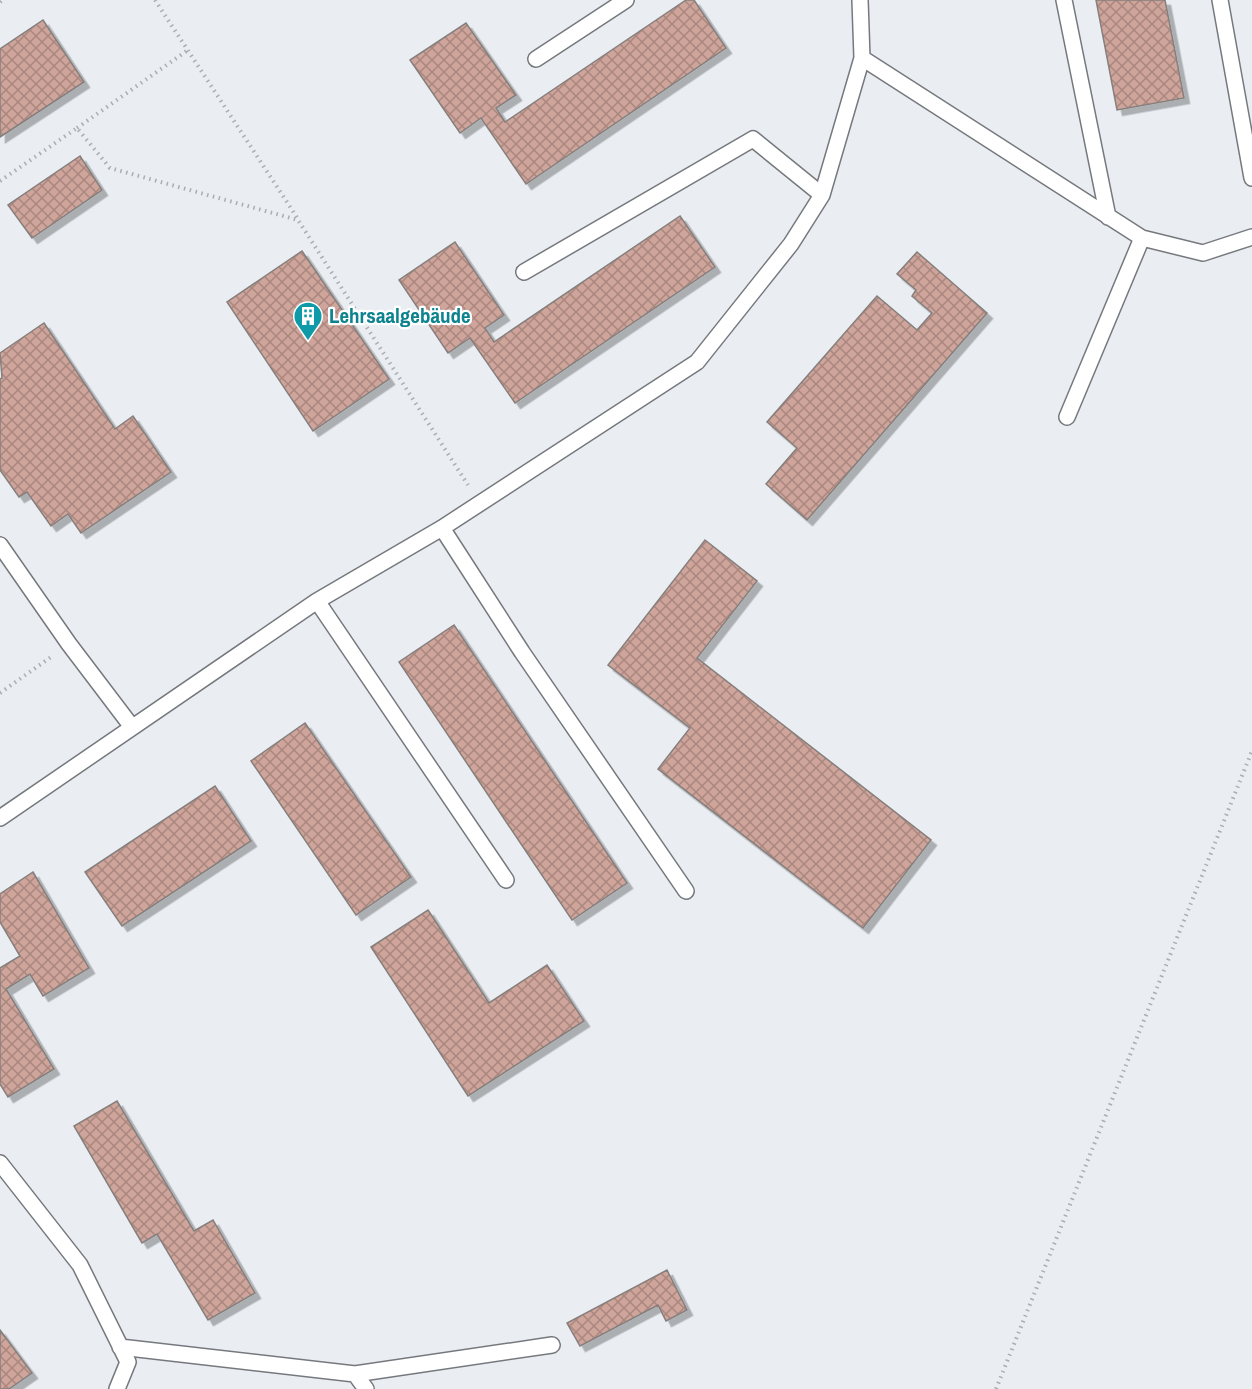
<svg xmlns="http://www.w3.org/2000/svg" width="1252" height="1389" viewBox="0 0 1252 1389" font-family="'Archivo Narrow',sans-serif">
  <defs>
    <pattern id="building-cross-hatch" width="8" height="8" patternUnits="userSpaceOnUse" patternTransform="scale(1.5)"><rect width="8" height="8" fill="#cfa49b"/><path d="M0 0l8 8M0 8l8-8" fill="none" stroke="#a9877f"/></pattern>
    <filter id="shadow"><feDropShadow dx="5.5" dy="5.5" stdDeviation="0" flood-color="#0004"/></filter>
  </defs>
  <rect width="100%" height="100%" fill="#eaeef3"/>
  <!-- building -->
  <path fill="url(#building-cross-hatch)" stroke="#857f7d" stroke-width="1.5" filter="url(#shadow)" d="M 686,0 L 694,0 L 726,48 L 526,184 L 481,118 L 460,133 L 410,60 L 466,23 L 516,95 L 496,108 L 505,122 Z
    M 1096,0 L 1165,0 L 1184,98 L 1117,110 Z
    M 43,20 L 84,82 L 0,137 L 0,49 Z
    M 80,156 L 102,190 L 32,238 L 8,205 Z
    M 680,216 L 715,267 L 515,403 L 470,338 L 448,353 L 399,280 L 455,242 L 504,315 L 485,328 L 494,342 Z
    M 302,251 L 389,379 L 313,431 L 227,302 Z
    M 917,252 L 987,313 L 807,520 L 766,484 L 797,448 L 767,422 L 877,296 L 917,330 L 932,313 L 912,296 L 916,290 L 897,274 Z
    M 44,323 L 115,429 L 133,416 L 171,472 L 81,533 L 68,514 L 51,526 L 27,492 L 19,497 L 0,470 L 0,379 L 2,378 L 0,353 Z
    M 705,540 L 757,581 L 697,658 L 931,840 L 863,928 L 658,769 L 690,728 L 608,665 Z
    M 454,625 L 627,883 L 572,920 L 399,662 Z
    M 305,723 L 411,877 L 356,915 L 251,761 Z
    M 215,786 L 251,841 L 122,926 L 85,872 Z
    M 33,872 L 89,968 L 43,996 L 30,974 L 6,989 L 54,1069 L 8,1097 L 0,1084 L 0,968 L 20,956 L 0,922 L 0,894 Z
    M 428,910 L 489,1003 L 547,965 L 584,1021 L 468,1096 L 371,947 Z
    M 117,1101 L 194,1231 L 213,1220 L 255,1293 L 208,1320 L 157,1234 L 142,1243 L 74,1126 Z
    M 667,1270 L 687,1310 L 666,1321 L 658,1305 L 580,1346 L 567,1323 Z
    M 0,1330 L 32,1373 L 9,1389 L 0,1389 Z"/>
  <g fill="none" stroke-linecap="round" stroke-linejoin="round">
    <!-- service casing -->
    <g stroke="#75797d" stroke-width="18">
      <path id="service" d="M 1064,0 L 1108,217
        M 1220,0 L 1252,178
        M 862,58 L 1142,238 L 1203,253 L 1252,237
        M 536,59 L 626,0
        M 524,272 L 753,139 L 822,195
        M 1067,417 L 1142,238
        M 442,528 L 522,652 L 686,891
        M 0,545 L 69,644 L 132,727
        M 317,601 L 506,880
        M 0,818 L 317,601 L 442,528 L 697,362 L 791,244 L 822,195 L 862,58 L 860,0
        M 0,1163 L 80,1265 L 128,1362 L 117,1389
        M 120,1347 L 355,1374 L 552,1345
        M 355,1374 L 366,1389"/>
    </g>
    <!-- path -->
    <path stroke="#aaadb1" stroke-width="4" stroke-dasharray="1.5 4.5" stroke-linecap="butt" d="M 155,0 L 298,219
      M 0,2 L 2,0
      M 77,128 L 188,50
      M 0,181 L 77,128 L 110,168 L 298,220 L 468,485
      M 0,693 L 51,657
      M 996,1389 L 1252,751"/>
    <!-- service -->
    <use href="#service" stroke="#fff" stroke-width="15"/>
  </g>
  <!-- icons -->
  <defs>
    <g id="building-pin" transform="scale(1.5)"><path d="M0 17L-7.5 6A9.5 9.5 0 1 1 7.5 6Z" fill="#0f9aa8" stroke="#fff"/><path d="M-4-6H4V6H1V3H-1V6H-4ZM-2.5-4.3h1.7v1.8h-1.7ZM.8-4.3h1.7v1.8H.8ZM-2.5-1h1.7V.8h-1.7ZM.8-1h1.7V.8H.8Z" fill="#fff"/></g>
  </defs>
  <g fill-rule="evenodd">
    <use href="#building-pin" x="308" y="316"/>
  </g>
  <g text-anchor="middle" stroke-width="4.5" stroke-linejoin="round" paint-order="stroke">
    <!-- culture labels -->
    <g font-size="21" font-weight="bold" fill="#0d838f" stroke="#fff" text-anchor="start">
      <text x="329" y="323">Lehrsaalgebäude</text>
    </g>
  </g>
</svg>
